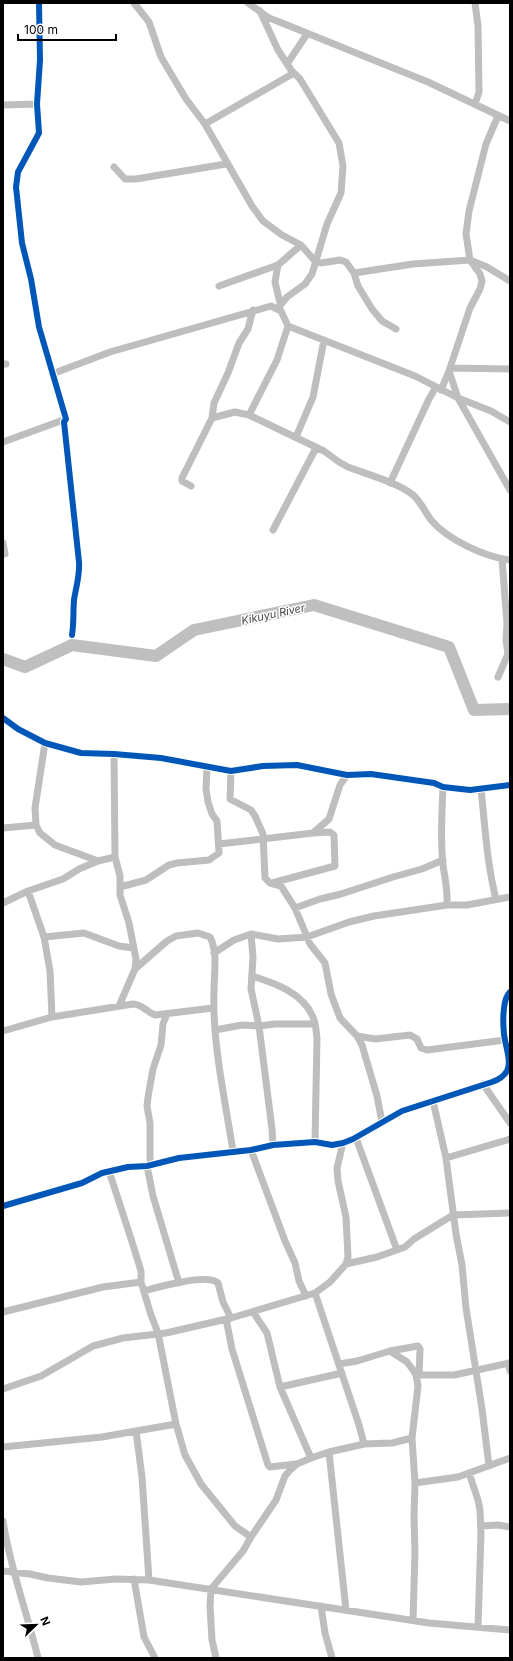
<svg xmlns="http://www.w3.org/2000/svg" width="513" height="1661" viewBox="0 0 513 1661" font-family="Inter,sans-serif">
  <rect width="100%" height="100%" fill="#fff"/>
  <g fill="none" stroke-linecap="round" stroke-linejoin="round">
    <!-- river -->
    <path stroke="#bfbfbf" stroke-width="12" d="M 3,659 L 25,667 L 72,645 L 156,656 L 194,630 L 314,605 L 449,647 L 474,710 L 510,709"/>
    <!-- minor -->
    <path stroke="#bebebe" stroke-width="7" d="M 39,3 L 40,60 L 37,104 L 39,133 L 18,172 L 16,187 L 22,243 L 31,279 L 39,327 L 66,419 L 64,422 L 79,562 C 80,575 76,587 74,600 C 73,612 74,623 72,635
      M 134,3 L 149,22 L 161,57 L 186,99 L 205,124 L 252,206 L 263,221 L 282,235 L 301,245 L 315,261 L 321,263 L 340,260 L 346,262 L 354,273 L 358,286 L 372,309 L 382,321 L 396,329
      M 248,3 L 269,18 L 277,21 L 428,82 L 510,121
      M 260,11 L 278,50 L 291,70 L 300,79 L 339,143 L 343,166 L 341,193 L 327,224 L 312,274 L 305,284 L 287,297 L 278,308
      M 287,64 L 307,34
      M 475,104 L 479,92 L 478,26 L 475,3
      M 3,105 L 37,104
      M 498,116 L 486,144 L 469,211 L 466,234 L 470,260 L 480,274 L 482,281 L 480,289 L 470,308 L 449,371 L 458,398 L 510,490
      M 205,124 L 294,73
      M 114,167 L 125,179 L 136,179 L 226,164
      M 278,265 L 275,282 L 280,303
      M 354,273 L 413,264 L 470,260 L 487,267 L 510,281
      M 219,286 L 278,265 L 301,245
      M 3,364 L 6,364
      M 451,368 L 510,369
      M 52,374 L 110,352 L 271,306 L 281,311 L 288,326 L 415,376 L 458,398 L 491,411 L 510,422
      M 441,390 L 449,371
      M 249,415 L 277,360 L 288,326
      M 212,418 L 235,412 L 249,415 L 324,451 L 339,462 L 348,467 C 366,474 399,483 413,495 C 421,502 425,512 431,520 C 448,540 485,557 510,560
      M 296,437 L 313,397 L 324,340
      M 3,442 L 66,419
      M 390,483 L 429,399 L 436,387
      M 191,486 L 182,481 L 182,478 L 212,418 L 214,403 L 228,373 L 239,343 L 248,329 L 253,310
      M 273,530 L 316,448
      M 3,543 L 5,554
      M 498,677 L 508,654 L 506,640 L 507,624 L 502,559
      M 3,718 L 18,729 L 45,743 L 81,753 L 114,754 L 161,758 L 231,771 L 263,766 L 297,765 L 347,775 L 371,774 L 434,783 L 443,787 L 470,790 L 510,785
      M 45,743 L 35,808 L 36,825 L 40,833 L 55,845 L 98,861
      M 114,754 L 115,857 L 120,876 L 120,895 L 129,923 L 136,959 L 135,969 L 119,1006
      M 231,771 L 230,799 L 251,810 L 255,816 L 263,834 L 265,878 L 270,883 L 281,886 L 295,908 L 310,944 L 325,963 L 331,994 L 340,1018 L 357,1036 L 362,1045 L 377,1096 L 382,1122
      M 443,787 C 442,813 440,839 443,865 C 445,879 448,891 447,905
      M 481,789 C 485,826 487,864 496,899
      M 3,828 L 36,825
      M 219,844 L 313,833 L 329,819 L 340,785 L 347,775
      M 272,883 L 335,866 L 334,835 L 330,832 L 313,833
      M 120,887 L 146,880 L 169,865 L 177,863 L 209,860 L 219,853 L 217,821 L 212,814 L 208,802 L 206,789 L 207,767
      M 28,891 L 44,937 L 50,971 L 52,1017
      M 3,903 L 28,891 L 63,879 L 79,869 L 98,861 L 115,857
      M 295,908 L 320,899 L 341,894 L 393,877 L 422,869 L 443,860
      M 251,934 L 253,957 L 251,989 L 259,1026 L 272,1129 L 273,1145
      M 44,937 L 84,933 L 119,946 L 133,948
      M 214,953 L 234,940 L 251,934 L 278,939 L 307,937 L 349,922 L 374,916 L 447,905 L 467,905 L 510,897
      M 135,969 L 167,941 L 176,936 L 198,933 L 210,937 C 218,952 214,973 214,991 C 212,1041 225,1100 233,1151
      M 252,976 C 275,983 303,993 313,1017 C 316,1024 316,1031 317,1038 L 315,1142
      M 215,1030 L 242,1025 L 259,1026 L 275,1024 L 315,1024
      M 3,1031 L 52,1017 L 133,1004 C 142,1004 147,1012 155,1015 L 213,1008
      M 357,1036 L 375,1039 L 410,1035 L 417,1039 L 421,1048 L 427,1050 L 505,1040
      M 483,1084 L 510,1123
      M 433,1101 L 446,1158 L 456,1234 L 462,1265 L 466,1308 L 482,1409 L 489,1466
      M 356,1138 L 397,1250
      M 251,1150 L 285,1241 L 295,1263 L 299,1281 L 306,1296
      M 446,1158 L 510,1139
      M 150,1165 L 150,1123 L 147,1106 L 148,1097 L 153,1069 L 161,1045 L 163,1024 L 167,1014
      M 147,1166 L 153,1196 L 179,1283
      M 109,1171 L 133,1245 L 141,1271 L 141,1282 L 151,1315 L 158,1333 L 176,1424 L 185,1455 L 201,1484 L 235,1526 L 251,1537
      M 3,1206 L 82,1183 L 102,1173 L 128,1167 L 147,1166 L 179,1158 L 251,1150 L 273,1145 L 315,1142 L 332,1145 L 343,1143 L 353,1139 L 402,1111 L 492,1082 C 498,1080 504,1076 507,1071 C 512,1061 505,1045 504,1034 C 503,1024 502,999 510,992
      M 346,1264 L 377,1257 L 405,1247 L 414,1239 L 453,1215 L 510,1213
      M 144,1291 C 158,1287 208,1273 218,1283 L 223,1302 L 231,1318
      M 315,1293 L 359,1425 L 364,1444
      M 3,1312 L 103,1287 L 141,1282
      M 253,1312 L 267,1333 L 280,1387 L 311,1458
      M 226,1319 L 232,1349 L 268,1465 L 270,1467 L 296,1464
      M 390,1351 L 407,1362 L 413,1370 L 416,1375 L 418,1386 L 412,1438 L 415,1483 L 414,1516 L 415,1552 L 413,1620
      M 508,1363 L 510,1371
      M 339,1364 L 357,1361 L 390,1351 L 418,1346 L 420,1349 L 419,1375
      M 416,1375 L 454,1375 L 510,1363
      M 280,1387 L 342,1373
      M 3,1389 L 41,1376 L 93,1346 L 123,1338 L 166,1333 L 231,1318 L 315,1293 L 330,1282 L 346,1264 L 348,1257 L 346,1217 L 338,1181 L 337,1168 L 343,1143
      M 136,1431 L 142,1477 L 149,1580
      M 3,1447 L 102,1437 L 176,1424
      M 329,1452 L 346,1610
      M 469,1473 L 478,1500 L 480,1510 L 481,1533 L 478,1627
      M 415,1483 L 458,1477 L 510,1458
      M 3,1521 C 10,1568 27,1612 38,1658
      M 481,1526 L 498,1525 L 510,1527
      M 3,1571 L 30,1574 L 48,1578 L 81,1582 L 116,1579 L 149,1580 L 429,1623 L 510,1630
      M 134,1579 L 144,1637 L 155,1658
      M 321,1606 L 325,1633 L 332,1658
      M 216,1658 L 212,1640 L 210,1606 L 211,1589 L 243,1551 L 251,1537 L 276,1500 L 285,1476 L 290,1470 L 297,1464 L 311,1458 L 329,1452 L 364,1444 L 392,1443 L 412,1438"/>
    <!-- cycleway casing -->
    <g stroke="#fff" stroke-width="8">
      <path id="cycleway" d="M 39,3 L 40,60 L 37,104 L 39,133 L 18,172 L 16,187 L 22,243 L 31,279 L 39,327 L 66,419 L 64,422 L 79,562 C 80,575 76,587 74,600 C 73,612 74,623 72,635
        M 3,718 L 18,729 L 45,743 L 81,753 L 114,754 L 161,758 L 231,771 L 263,766 L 297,765 L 347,775 L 371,774 L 434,783 L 443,787 L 470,790 L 510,785
        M 3,1206 L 82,1183 L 102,1173 L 128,1167 L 147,1166 L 179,1158 L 251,1150 L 273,1145 L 315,1142 L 332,1145 L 343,1143 L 353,1139 L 402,1111 L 492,1082 C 498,1080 504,1076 507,1071 C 512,1061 505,1045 504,1034 C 503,1024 502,999 510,992"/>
    </g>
    <!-- cycleway -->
    <use href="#cycleway" stroke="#0057b8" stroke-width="6"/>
  </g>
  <g text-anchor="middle" stroke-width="3" stroke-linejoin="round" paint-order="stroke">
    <!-- water labels -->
    <g font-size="11" font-style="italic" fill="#444" stroke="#fff">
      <text transform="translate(273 614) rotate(-12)" y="4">Kikuyu River</text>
    </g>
  </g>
  <!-- border -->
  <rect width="513" height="1661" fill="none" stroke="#000000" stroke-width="8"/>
  <!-- north arrow -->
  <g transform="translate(36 1625) rotate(67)" stroke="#ffffff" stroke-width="3" paint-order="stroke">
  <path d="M0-3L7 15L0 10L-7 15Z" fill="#000000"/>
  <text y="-6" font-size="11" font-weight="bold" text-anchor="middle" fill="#000000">N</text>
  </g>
  <!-- scale -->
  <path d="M18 34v6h98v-6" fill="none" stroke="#000000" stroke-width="2"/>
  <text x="24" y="34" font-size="12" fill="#000000" stroke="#ffffff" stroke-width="3" paint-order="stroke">100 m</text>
</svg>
